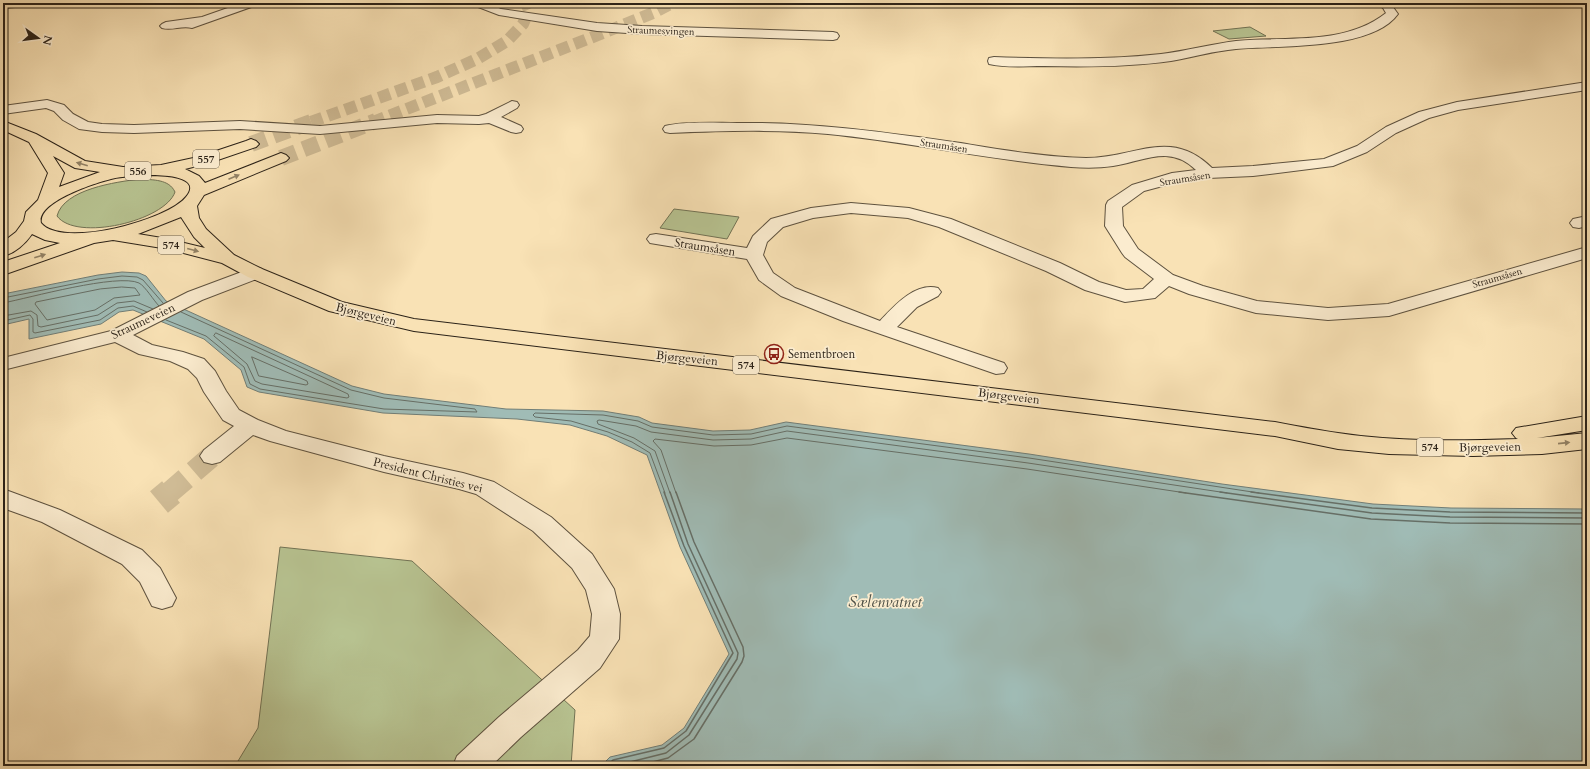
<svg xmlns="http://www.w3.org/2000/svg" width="1590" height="769" viewBox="0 0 1590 769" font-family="Cardo,serif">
  <rect width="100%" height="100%" fill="#f9e2b5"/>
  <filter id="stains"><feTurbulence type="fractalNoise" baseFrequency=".005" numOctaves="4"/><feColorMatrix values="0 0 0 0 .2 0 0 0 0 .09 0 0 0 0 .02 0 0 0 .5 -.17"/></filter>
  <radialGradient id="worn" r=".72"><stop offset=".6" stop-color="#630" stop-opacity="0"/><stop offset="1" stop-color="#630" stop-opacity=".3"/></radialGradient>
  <!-- green -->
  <path fill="#b8c492" stroke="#727355" d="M 1250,27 L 1266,36 L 1229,39 L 1213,31 Z
    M 140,179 C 153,180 169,179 175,192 C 165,221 76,242 57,216 C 64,189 116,182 140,179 Z
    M 674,209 L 739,217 L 727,239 L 660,228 Z
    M 280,547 L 412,561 L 575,710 L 571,766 L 235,766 L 258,728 Z"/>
  <!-- water -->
  <path fill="#a0bcb6" stroke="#717e77" d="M 122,272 L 139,273 L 146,276 L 166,301 L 352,386 L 384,394 L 506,409 L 603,411 L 639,417 L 652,423 L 713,431 L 750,430 L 786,422 L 1029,454 L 1222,484 L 1373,504 L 1451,508 L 1587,509 L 1587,766 L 601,766 L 610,757 L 662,745 L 684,728 L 729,654 L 680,547 L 647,455 L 607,436 L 570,425 L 517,419 L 383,413 L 259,392 L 247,387 L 241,370 L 204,339 L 133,310 L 119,312 L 101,324 L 29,339 L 29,319 L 3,325 L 3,294 L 98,275 Z"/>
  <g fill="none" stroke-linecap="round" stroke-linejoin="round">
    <!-- shore-far1 -->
    <path stroke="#666f67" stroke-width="1" d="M 122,287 L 135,288 L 140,295 L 114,298 L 95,310 L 47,320 L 35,304 L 36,302 L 100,289 Z
      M 3,298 L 98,279 L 122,276 L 137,277 L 143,280 L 163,303
      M 3,303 C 29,298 118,273 139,283 C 145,286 154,301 159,306
      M 3,316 L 31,311 L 37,315 L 38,326 L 41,327 L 98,315 L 117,303 L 134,301 L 153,309
      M 166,320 L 206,336 L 244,367 L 250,384 L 260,389 L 384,409 L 477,412 L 475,409 L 384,398 L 351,390 L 181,312
      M 3,321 L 30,315 L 33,319 L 33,332 L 35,333 L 100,320 L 118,308 L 133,306 L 147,312
      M 216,333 L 348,394 L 349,397 L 347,398 L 262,384 L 255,381 L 247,364 L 214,336 Z
      M 252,357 L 307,381 L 308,384 L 306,385 L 259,376 Z
      M 665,493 L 650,453 L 632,442 L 608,432 L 571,421 L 535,417 L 533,415 L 535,413 L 603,415 L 638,421 L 652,427 L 713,435 L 751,434 L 787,426 L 1029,458 L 1259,493
      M 670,493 L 655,451 L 634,438 L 598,424 L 597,421 L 599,420 L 636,426 L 651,432 L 713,440 L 751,439 L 787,431 L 1028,463 L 1227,493
      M 676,493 L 661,450 L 653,441 L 655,439 L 714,446 L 751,445 L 787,438 L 1027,469 L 1186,493"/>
    <!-- shore -->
    <path stroke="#666f67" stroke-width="1.5" d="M 1179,492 L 1371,519 L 1450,523 L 1587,524
      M 1220,492 L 1372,513 L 1450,517 L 1587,518
      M 1251,492 L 1372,508 L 1450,512 L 1587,513
      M 607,766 L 613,760 L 664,748 L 686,731 L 733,653 L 684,546 L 664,492
      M 614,766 L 666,753 L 689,735 L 737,659 L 738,653 L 688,544 L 670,492
      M 637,766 L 668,758 L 694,739 L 742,662 L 744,656 L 743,647 L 694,542 L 676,492"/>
    <!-- minor-tunnel-far1 -->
    <path stroke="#d0bc96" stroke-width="22" stroke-dasharray="22 11" stroke-linecap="butt" d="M 169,493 L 212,456"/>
    <!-- minor-tunnel -->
    <path stroke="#d0bc96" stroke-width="28" stroke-dasharray="28 14" stroke-linecap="butt" d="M 159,502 L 171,492"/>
    <!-- major-tunnel-far1 -->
    <path stroke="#d0bc96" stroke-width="12" stroke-dasharray="12 6" stroke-linecap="butt" d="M 311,122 L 437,77 L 477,59 L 507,41 L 523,24 L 529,10 L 526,3
      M 373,122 L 598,35 L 653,13 L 672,3"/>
    <!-- major-tunnel -->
    <path stroke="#d0bc96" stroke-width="16" stroke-dasharray="16 8" stroke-linecap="butt" d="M 251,144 L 314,121
      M 281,158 L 376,121"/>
    <!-- minor casing -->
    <g stroke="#5e523f" stroke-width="2">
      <path id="minor" d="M 3,3 L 33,3 L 27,6 L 3,8 Z
        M 242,3 L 259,3 L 257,5 L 192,28 C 182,25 172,31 162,28 L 160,26 L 162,24 L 166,22 L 202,17 Z
        M 471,3 L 487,3 L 501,9 L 597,23 L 642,26 L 833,32 L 837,33 L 839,36 L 837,39 L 833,40 L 642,34 L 597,31 L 499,15 L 473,5 Z
        M 1375,3 L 1390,3 L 1398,14 C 1372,51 1277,45 1236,49 C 1214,51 1193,57 1171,61 C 1129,67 1086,67 1044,66 C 1026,66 1006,68 989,64 L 988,61 L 989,58 L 994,57 C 1050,59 1106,60 1161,54 C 1186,51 1211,44 1236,41 C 1286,36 1344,46 1386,13 L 1383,8 Z
        M 1587,82 L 1587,90 L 1458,110 L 1429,118 L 1396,133 L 1367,152 L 1333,166 L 1253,176 L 1208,178 L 1174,183 L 1144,191 L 1122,207 L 1123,226 L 1138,249 L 1173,275 L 1203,286 L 1257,301 L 1328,308 L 1388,304 L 1587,247 L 1587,258 L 1389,316 L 1328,320 L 1256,313 L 1189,294 L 1169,286 L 1155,298 L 1125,302 L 1085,290 L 1046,271 L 939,227 L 908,218 L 851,213 L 813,218 L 783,227 L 767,242 L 763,255 L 773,273 L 795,288 L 880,321 C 894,306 915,282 938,288 L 941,292 L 938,296 L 917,307 L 897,327 L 1004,363 L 1007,368 L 1004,373 L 996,374 L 843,321 L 781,296 L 759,280 L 747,259 L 656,244 L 650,243 L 647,239 L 650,235 L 656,234 L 747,248 L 753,236 L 771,219 L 811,208 L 851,203 L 909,208 L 951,219 L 1060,263 L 1099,282 L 1126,290 L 1143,289 L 1154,279 L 1125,257 L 1122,253 L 1105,226 L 1106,205 L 1108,201 L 1132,185 L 1172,173 L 1196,170 C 1170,144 1144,161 1113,166 C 1100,168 1085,168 1071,167 C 989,160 909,142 828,134 C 775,129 722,131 670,133 L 665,132 L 663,129 L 665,126 C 685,121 716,123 737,123 C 811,122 882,132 954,142 C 998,149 1042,157 1086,158 C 1136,158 1170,127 1212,168 L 1253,166 L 1324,159 L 1357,146 L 1386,127 L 1419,112 L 1457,102 Z
        M 47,100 L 64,105 L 73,114 L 88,122 L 102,124 L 134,125 L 240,121 L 320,126 L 437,115 L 479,116 L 486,114 L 512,101 L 517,102 L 519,105 L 517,108 L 501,117 L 521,126 L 523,129 L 521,132 L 516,133 L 511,132 L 489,123 L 479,124 L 437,123 L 320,134 L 240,129 L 134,133 L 102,132 L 79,129 L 63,120 L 54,111 L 46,108 L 3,114 L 3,106 Z
        M 1587,216 L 1587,226 L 1579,228 L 1573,227 L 1570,223 L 1573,219 Z
        M 255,267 L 262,269 L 264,273 L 262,277 L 202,300 L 133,335 L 152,345 L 183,352 L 204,359 L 215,371 L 226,391 L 239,410 L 258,420 L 286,431 L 384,456 L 463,473 L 494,482 L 551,517 L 592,554 L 614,589 L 620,614 L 619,639 L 600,668 L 521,737 L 491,766 L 453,766 L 457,756 L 499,717 L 578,650 L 590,636 L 592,614 L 586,590 L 572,568 L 533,531 L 476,494 L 459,489 L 384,472 L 270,441 L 253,435 L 220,462 L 212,464 L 204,462 L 200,456 L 204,450 L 234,426 L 223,420 L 204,392 L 197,378 L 188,369 L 170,361 L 139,354 L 115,342 L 3,370 L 3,358 L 111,331 L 188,292 Z
        M 3,489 L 60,510 L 142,550 L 160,568 L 176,598 L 172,606 L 162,609 L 152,606 L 140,582 L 122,564 L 42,522 L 3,508 Z"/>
    </g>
    <!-- major casing -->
    <g stroke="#2b2218" stroke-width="2">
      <path id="major" d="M 3,121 L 36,134 L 85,161 L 123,167 L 161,165 L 198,157 L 246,141 L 251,139 L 256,141 L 259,144 L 256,147 L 209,163 L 185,169 L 199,176 L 205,183 L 276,155 L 281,153 L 286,155 L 289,158 L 286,161 L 204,195 L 197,206 L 199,218 L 206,229 L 234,255 L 262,269 L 342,302 L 414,319 L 1275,422 C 1296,426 1317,430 1338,433 C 1397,442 1459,441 1518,439 L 1516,438 L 1512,433 L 1516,428 L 1587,416 L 1587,430 L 1537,438 L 1587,433 L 1587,449 L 1542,454 L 1473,456 L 1389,454 L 1338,449 L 1275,436 L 414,331 L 329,311 L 248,277 L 222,263 L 168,249 L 113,240 L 94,243 L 3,275 L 3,262 L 60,243 L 45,240 L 32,234 C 26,243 14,254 3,256 L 3,242 L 16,232 L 24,221 L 26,212 L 38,200 L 48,173 L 29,142 L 3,130 ZM 53,156 L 75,168 L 100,172 L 59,187 L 64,173 ZM 148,175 C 159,175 204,175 186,197 C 168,220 62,249 41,223 C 36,202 95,183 111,179 C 123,176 135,176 148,175 ZM 181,217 L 194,237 L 205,248 L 168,239 L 138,234 Z"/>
    </g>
    <!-- minor -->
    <use href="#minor" fill="#fbeccf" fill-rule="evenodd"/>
    <!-- major -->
    <use href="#major" fill="#f9e2b5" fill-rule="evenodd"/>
  </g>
  <!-- one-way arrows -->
  <defs><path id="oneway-solid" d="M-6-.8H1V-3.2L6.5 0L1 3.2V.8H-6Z"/></defs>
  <g fill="#928266">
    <use href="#oneway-solid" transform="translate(82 164) rotate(-164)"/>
    <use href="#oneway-solid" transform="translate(234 177) rotate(-23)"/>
    <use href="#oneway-solid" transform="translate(193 250) rotate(15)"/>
    <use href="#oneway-solid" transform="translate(40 256) rotate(-18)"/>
    <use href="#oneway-solid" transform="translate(1564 443) rotate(-6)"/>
  </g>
  <!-- icons -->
  <defs>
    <g id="bus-ring" transform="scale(1)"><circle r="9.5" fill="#fbeccf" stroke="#8f2418" stroke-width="1.5"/><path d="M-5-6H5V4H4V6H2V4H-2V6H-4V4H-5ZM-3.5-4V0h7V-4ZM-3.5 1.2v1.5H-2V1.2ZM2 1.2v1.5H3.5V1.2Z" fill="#8f2418"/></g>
  </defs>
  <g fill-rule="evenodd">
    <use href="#bus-ring" x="774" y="354"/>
  </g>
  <g text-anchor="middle" stroke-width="3.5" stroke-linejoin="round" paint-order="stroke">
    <!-- far-street labels -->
    <g font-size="10" fill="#2b2218" stroke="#fbeccf">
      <text transform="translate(661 30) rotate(2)" y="4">Straumesvingen</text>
      <text transform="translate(944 145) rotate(9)" y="4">Straumåsen</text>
      <text transform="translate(1185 178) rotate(-9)" y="4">Straumsåsen</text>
      <text transform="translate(1497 277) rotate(-16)" y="4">Straumsåsen</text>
    </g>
    <!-- shield labels -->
    <g fill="#fbeccf" stroke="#695f4f" stroke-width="1">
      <rect x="193" y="150" width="26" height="18" rx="3"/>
      <rect x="125" y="162" width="26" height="18" rx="3"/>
      <rect x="158" y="236" width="26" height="18" rx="3"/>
      <rect x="733" y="356" width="26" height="18" rx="3"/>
      <rect x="1417" y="438" width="26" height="18" rx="3"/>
    </g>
    <g font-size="11" font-weight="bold" fill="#2b2218">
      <text x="206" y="163">557</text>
      <text x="138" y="175">556</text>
      <text x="171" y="249">574</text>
      <text x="746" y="369">574</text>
      <text x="1430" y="451">574</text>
    </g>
    <!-- street labels -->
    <g font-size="12" fill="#2b2218" stroke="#fbeccf">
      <text transform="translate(705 247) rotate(9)" y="4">Straumsåsen</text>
      <text transform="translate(366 314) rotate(14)" y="4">Bjørgeveien</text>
      <text transform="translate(143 321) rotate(-25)" y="4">Straumeveien</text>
      <text transform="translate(687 358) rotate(6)" y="4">Bjørgeveien</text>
      <text transform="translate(1009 396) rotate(7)" y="4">Bjørgeveien</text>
      <text transform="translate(1490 447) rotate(-1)" y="4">Bjørgeveien</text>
      <text transform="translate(428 475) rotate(14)" y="4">President Christies vei</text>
    </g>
    <!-- poi labels -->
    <g font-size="12" fill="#2b2218" stroke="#fbeccf" text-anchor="start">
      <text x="788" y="358">Sementbroen</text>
    </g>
    <!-- near-water labels -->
    <g font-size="16" font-style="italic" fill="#4e5047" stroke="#fbeccf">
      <text x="885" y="607">Sælenvatnet</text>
    </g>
  </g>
  <!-- margin -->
  <rect width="1590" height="769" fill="none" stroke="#f9e2b5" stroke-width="16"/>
  <rect x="4" y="4" width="1582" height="761" fill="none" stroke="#2b2218" stroke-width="2"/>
  <rect x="8" y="8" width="1574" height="753" fill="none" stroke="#2b2218"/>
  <!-- north arrow -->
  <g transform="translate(38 38) rotate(104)" stroke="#fbeccf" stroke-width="3" paint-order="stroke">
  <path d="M0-3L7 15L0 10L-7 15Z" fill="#2b2218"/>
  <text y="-6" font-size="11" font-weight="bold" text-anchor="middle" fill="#2b2218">N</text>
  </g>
  <rect width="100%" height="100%" filter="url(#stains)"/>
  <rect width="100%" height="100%" fill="url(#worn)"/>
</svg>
